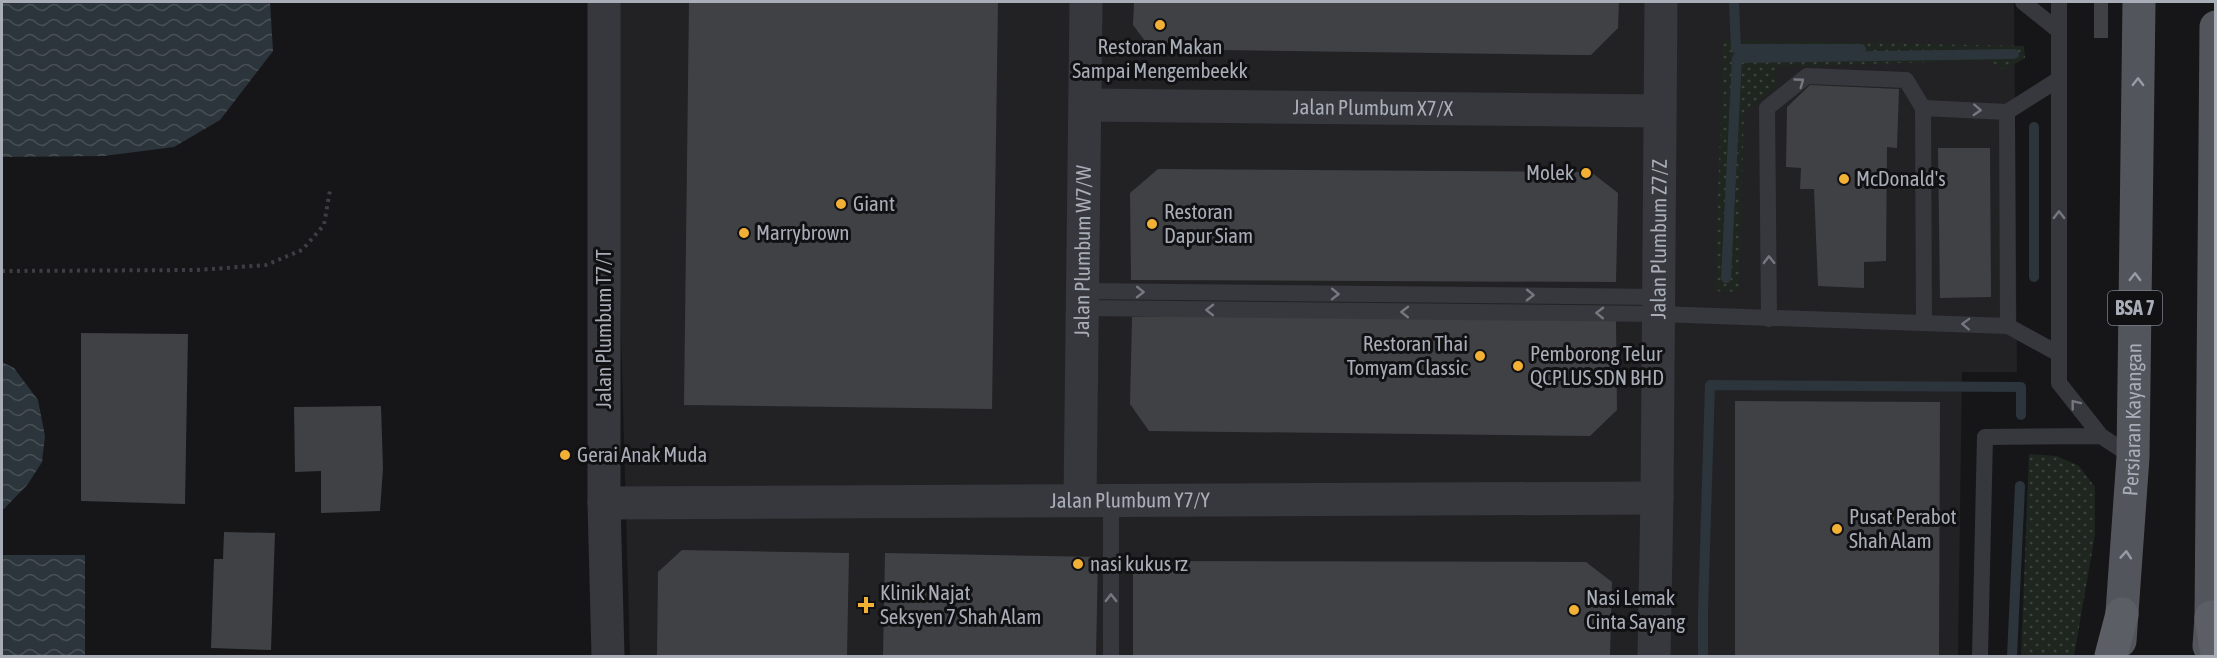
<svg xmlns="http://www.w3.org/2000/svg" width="2217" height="658" viewBox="0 0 2217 658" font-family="'Asap Condensed',sans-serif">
  <defs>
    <pattern id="grass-dots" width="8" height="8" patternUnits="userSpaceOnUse" patternTransform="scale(1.5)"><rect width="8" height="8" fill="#1e261f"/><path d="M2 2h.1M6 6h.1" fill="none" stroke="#3c433d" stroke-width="1.8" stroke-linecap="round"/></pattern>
    <pattern id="water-waves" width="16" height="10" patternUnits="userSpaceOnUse" patternTransform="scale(1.5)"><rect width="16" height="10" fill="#2c353c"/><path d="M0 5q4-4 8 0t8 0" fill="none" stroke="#485056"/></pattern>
  </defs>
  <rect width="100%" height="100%" fill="#161618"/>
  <!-- built -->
  <path fill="#222225" d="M 620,2 L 2014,2 L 2017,372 L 1962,372 L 1958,656 L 630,656 L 620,296 Z"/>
  <!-- grass -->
  <path fill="url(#grass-dots)" d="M 1723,40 L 2024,46 L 2025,58 L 2004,70 L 1989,60 L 1775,67 L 1775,88 L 1744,111 L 1739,292 L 1715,291 Z
    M 2029,454 L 2057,456 L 2079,466 L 2095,487 L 2095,535 L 2074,656 L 2021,656 Z"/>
  <!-- water -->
  <path fill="url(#water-waves)" d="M 2,2 L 270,2 L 273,51 L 220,120 L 174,147 L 104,156 L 2,157 Z
    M 2,362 L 14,368 L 38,400 L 45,436 L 42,462 L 28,484 L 4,509 L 2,509 Z
    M 2,555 L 85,555 L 85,656 L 2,656 Z"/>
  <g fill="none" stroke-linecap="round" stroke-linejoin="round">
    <!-- stream -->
    <path stroke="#2c353c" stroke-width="10" d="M 1734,2 L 1736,49 L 1861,49
      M 2034,277 L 2034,127
      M 1726,278 L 1737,58 L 2014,54
      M 1703,656 L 1703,612 L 1710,385 L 2021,387 L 2021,415
      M 2012,656 L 2020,486"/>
  </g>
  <!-- building -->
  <path fill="#404145" d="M 689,2 L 998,2 L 992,409 L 684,405 Z
    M 1134,2 L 1619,2 L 1618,28 L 1591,55 L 1577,55 L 1151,49 L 1133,25 Z
    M 2094,2 L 2108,2 L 2108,38 L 2094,38 Z
    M 1810,85 L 1899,89 L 1897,148 L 1887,147 L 1886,261 L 1864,262 L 1864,288 L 1818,286 L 1814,189 L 1800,189 L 1801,168 L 1786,167 L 1787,107 Z
    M 1938,148 L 1990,148 L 1991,297 L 1940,298 Z
    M 1158,169 L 1591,172 L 1618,193 L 1616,282 L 1131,280 L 1130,193 Z
    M 1174,316 L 1616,319 L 1617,410 L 1590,436 L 1149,431 L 1130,404 L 1132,317 Z
    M 81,333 L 188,334 L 185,504 L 81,501 Z
    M 1735,401 L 1940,402 L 1939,656 L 1735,656 Z
    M 381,406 L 383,468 L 380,511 L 321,513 L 321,471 L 295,472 L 294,407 Z
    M 224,532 L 275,533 L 271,650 L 211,648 L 214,559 L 223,559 Z
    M 682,550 L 849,553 L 847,656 L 657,656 L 658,572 Z
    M 885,553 L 1098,557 L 1096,656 L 883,656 Z
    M 1133,561 L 1586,562 L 1612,582 L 1610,656 L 1133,656 Z"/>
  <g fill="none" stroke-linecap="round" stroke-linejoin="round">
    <!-- path -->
    <path stroke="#3d3f44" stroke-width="4" stroke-dasharray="3 4.5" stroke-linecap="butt" d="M 2,271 L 198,270 L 266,265 L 302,250 L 324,225 L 330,190"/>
    <!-- service -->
    <path stroke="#37383d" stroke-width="16" d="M 2023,2 L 2059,31
      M 2059,2 L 2059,383 L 2101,436 L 2133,457
      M 1923,108 L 1924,323
      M 2007,112 L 2008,326
      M 1082,291 L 1659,297
      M 1082,308 L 1658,314 L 2008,326 L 2059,354
      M 1769,319 L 1767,108 L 1807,76 L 1906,80 L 1923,108 L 2007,112 L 2059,79
      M 1111,656 L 1111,500
      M 1980,656 L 1985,437 L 2101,436"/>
    <!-- minor -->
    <g stroke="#37383d" stroke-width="33">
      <path d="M 604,2 L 604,503 L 608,656"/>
      <path id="s1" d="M 1085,105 L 1660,111"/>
      <path id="s2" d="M 1080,500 L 1086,2"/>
      <path id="s3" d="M 604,503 L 1657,498"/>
      <path id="s4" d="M 1654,656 L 1657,498 L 1661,2"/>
    </g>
    <!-- primary -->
    <g stroke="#53555c" stroke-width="33">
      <path id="s5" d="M 2120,641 L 2133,457 L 2139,2"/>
      <path d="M 2209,646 L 2211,617 L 2216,27"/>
    </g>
    <!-- trunk -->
    <path stroke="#5b5e65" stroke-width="33" d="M 2211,617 L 2216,648
      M 2111,656 L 2122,614"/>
  </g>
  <!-- one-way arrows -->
  <defs><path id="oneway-chevron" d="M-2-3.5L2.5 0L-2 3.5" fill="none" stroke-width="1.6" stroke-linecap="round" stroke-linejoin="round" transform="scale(1.5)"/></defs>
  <g stroke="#757881">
    <use href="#oneway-chevron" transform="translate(1800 82) rotate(-36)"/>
    <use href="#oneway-chevron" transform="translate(1977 110) rotate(3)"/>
    <use href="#oneway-chevron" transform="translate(2059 215) rotate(-90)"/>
    <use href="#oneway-chevron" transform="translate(1769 260) rotate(-91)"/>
    <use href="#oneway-chevron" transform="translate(1140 292) rotate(1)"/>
    <use href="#oneway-chevron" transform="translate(1335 294) rotate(1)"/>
    <use href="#oneway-chevron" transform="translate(1530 295) rotate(1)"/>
    <use href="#oneway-chevron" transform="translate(1210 310) rotate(-179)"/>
    <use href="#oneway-chevron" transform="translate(1405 312) rotate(-179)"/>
    <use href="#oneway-chevron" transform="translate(1600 313) rotate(-179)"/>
    <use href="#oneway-chevron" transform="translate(1966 324) rotate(-178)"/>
    <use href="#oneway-chevron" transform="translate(2075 404) rotate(-128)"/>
    <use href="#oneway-chevron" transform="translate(1111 598) rotate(-90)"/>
  </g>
  <g stroke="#979ba6">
    <use href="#oneway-chevron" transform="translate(2138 82) rotate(-89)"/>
    <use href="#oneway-chevron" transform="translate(2135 277) rotate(-89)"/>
    <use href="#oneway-chevron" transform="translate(2126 555) rotate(-86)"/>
  </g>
  <!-- markers -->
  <g fill="#f2b134" stroke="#111113" stroke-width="2">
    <circle cx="1160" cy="25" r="6"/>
    <circle cx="1586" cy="173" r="6"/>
    <circle cx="1844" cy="179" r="6"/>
    <circle cx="841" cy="204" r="6"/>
    <circle cx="1152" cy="224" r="6"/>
    <circle cx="744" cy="233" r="6"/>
    <circle cx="1480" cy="356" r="6"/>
    <circle cx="1518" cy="366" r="6"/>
    <circle cx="565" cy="455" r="6"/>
    <circle cx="1837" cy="529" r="6"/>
    <circle cx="1078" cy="564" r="6"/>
    <path d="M863 596h6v6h6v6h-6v6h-6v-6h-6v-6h6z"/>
    <circle cx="1574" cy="610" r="6"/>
  </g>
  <g text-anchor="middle" stroke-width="6" stroke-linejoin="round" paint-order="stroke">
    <!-- shield labels -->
    <rect fill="#111113" stroke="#7b7e86" stroke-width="1.5" x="2108" y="291" width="54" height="34" rx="4.5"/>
    <g font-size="20" font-weight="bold" fill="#a8adb8">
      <text x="2135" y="315">BSA 7</text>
    </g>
    <!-- poi labels -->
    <g font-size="21" fill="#a8adb8" stroke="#111113" text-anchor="start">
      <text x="1160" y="54" text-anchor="middle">Restoran Makan<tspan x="1160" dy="24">Sampai Mengembeekk</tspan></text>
      <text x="1574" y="180" text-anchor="end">Molek</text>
      <text x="1856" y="186">McDonald's</text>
      <text x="853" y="211">Giant</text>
      <text x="1164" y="219">Restoran<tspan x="1164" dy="24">Dapur Siam</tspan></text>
      <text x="756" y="240">Marrybrown</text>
      <text x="1468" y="351" text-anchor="end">Restoran Thai<tspan x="1468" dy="24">Tomyam Classic</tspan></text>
      <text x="1530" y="361">Pemborong Telur<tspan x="1530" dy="24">QCPLUS SDN BHD</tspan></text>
      <text x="577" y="462">Gerai Anak Muda</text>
      <text x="1849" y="524">Pusat Perabot<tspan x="1849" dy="24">Shah Alam</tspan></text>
      <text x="1090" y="571">nasi kukus rz</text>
      <text x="880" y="600">Klinik Najat<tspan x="880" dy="24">Seksyen 7 Shah Alam</tspan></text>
      <text x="1586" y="605">Nasi Lemak<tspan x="1586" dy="24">Cinta Sayang</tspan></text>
    </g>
    <!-- street labels -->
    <g font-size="21" fill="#a8adb8" stroke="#111113">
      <text dy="7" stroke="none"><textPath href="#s1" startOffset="288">Jalan Plumbum X7/X</textPath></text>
      <text dy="7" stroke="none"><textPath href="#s4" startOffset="417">Jalan Plumbum Z7/Z</textPath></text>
      <text dy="7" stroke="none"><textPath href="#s2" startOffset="249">Jalan Plumbum W7/W</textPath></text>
      <text transform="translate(604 329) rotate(-90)" y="7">Jalan Plumbum T7/T</text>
      <text dy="7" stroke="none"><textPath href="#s5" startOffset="222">Persiaran Kayangan</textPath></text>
      <text dy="7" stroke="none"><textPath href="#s3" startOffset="526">Jalan Plumbum Y7/Y</textPath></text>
    </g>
  </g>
  <!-- border -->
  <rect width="2217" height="658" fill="none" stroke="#a8adb8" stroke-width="6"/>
</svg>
